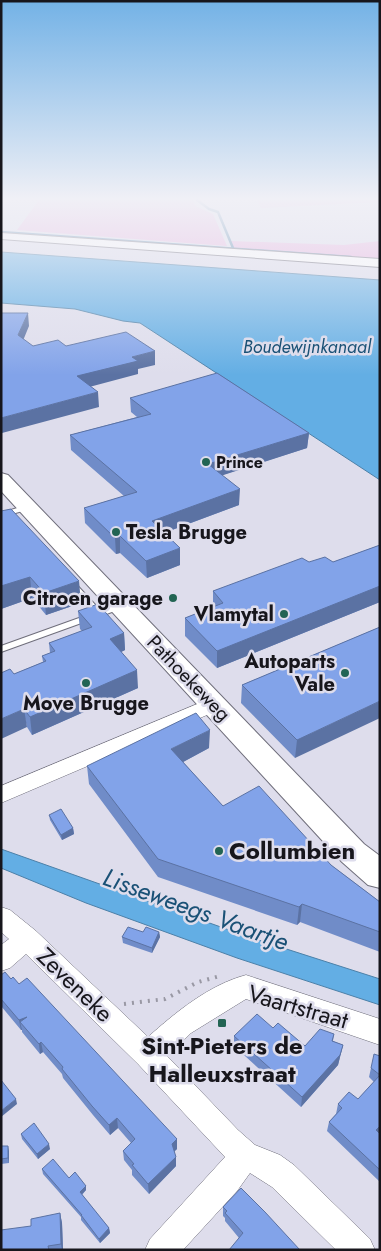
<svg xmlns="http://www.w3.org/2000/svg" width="381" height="1251" viewBox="0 0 381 1251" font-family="Jost,sans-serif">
  <rect width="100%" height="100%" fill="#deddec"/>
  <!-- green -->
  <path fill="#eab0de" d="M 39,200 L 192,200 L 197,207 L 213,214 L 227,246 L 17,230 Z
    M 257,200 L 380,200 L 380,202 L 261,208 Z
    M 231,241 L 344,245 L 380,241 L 380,259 L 233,248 Z"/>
  <!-- water -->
  <path fill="#63aee4" stroke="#4c80a8" d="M 1,252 L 380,280 L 380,480 L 140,323 L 123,321 L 75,309 L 1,303 Z
    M 1,849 L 249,937 L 380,979 L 380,1005 L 237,958 L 86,903 L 1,868 Z"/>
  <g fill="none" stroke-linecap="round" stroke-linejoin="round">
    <!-- stream -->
    <path stroke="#4c80a8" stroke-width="2.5" d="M 197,200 L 209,209 L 218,212 L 233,248
      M 1,232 L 351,257"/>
    <!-- service casing -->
    <g stroke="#6f6e7b" stroke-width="2">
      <path id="service" d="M 27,505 L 31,507 L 30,509 L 1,517 L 1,513 Z
        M 70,584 L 76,584 L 100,610 L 120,603 L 124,606 L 123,608 L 1,652 L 1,646 L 93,613 L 70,588 L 69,586 Z"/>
    </g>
    <!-- minor casing -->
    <g stroke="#6f6e7b" stroke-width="1">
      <path id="minor" d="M 214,697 L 221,699 L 224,704 L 221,709 L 1,803 L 1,786 Z
        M 1,907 L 10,910 L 36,931 L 148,1037 C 176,1012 209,985 246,975 L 380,1019 L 380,1045 L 246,999 L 191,1033 L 167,1056 L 238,1130 L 255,1145 L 280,1155 L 294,1165 L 370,1239 L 375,1250 L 336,1250 L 272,1187 L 250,1173 L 237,1191 L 183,1250 L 145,1250 L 150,1239 L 225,1157 L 138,1064 L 26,954 L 10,968 L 1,971 L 1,945 L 9,939 L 1,932 Z"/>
    </g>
    <!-- tertiary casing -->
    <g stroke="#6f6e7b" stroke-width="2">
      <path id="tertiary" d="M 1,233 L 380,259 L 380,267 L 1,239 Z"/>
    </g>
    <!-- secondary casing -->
    <g stroke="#6f6e7b" stroke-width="2">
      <path id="secondary" d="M 1,473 L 8,475 L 364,844 L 380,856 L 380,888 L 368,885 L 342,862 L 1,491 Z"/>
    </g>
    <!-- path -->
    <path stroke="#9998a4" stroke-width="4" stroke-dasharray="2 6" stroke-linecap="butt" d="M 124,1004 L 165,999 L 198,982 L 220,976"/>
    <!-- service -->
    <use href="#service" fill="#fff" fill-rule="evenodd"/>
    <!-- minor -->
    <use href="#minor" fill="#fff" fill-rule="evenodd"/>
    <!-- tertiary -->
    <use href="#tertiary" fill="#fff" fill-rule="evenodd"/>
    <!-- secondary -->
    <use href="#secondary" fill="#fff" fill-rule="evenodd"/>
  </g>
  <!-- wall -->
  <path fill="#708cc8" d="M 130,398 L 309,433 L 307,448 L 222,475 L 239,505 L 164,533 L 180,565 L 147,578 L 120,553 L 116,554 L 85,523 L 84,508 L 124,496 L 71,450 L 70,435 L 137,417 L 131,412 Z
    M 1,511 L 81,603 L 46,615 L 32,598 L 1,609 Z
    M 380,545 L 380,602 L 217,668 L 185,636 L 185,618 L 213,607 L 213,591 L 309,562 L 333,562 Z
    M 78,611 L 124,633 L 125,650 L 121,652 L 138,688 L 32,735 L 27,727 L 14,674 L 43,662 L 42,656 L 50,653 L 49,643 L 82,631 L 80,629 Z
    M 380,627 L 295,758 L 241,703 L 242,685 Z
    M 209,748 L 183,762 L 223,806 L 331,865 L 380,902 L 380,952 L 300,922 L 297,925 L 158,877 L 89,784 L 87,766 Z
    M 49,815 L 73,828 L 74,834 L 62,840 L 50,820 Z
    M 143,932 L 159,932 L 160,937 L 152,953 L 123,943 L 122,937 Z
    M 1,975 L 11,979 L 177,1149 L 174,1151 L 176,1166 L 149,1194 L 132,1175 L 132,1170 L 124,1160 L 123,1151 L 131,1143 L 118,1128 L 110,1135 L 93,1115 L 63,1078 L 62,1074 L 43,1052 L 40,1054 L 22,1032 L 22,1030 L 21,1030 L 1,1006 Z
    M 273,1028 L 305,1046 L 334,1034 L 333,1041 L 343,1045 L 338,1065 L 301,1107 L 234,1046 L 234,1036 Z
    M 380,1056 L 379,1133 L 380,1182 L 327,1131 L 329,1122 L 336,1114 L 338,1104 L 358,1099 L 374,1082 L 369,1077 L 371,1068 Z
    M 21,1134 L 50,1149 L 38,1159 L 22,1139 Z
    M 1,1146 L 9,1151 L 9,1163 L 1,1164 Z
    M 42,1169 L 69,1178 L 86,1190 L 82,1195 L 109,1228 L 110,1233 L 100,1243 L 81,1220 L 81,1217 L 43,1174 Z
    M 223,1207 L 300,1250 L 239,1238 L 225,1221 L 225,1218 L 223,1216 Z
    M 60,1213 L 62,1223 L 63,1250 L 1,1250 L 31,1226 Z"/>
  <!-- shaded-wall -->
  <path fill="#5b72a3" d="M 28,313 L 29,326 L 20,348 L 18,335 Z
    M 155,351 L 155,365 L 138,369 L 138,374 L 78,390 L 77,376 L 132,357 Z
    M 98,392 L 99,407 L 2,433 L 1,418 Z
    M 309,433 L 307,448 L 208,480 L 208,464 Z
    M 240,489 L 239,505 L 153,537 L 152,521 Z
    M 120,536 L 120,553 L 116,554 L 115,538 Z
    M 180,548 L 180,565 L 147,578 L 146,561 Z
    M 30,577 L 32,598 L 1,609 L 1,586 Z
    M 79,581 L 81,603 L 46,615 L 44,593 Z
    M 380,586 L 380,602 L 217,668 L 217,651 Z
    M 124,633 L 125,650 L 111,657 L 110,639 Z
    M 137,670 L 138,688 L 32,735 L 30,717 Z
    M 380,701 L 380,718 L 295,758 L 297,740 Z
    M 24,709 L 27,727 L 1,739 L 1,719 Z
    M 210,730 L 209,748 L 172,768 L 171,749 Z
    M 73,828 L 74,834 L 62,840 L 61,835 Z
    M 302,904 L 300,922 L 297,925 L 299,907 Z
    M 159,932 L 160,937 L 152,953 L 152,948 Z
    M 27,1017 L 20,1022 L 22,1030 L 21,1030 L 19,1020 Z
    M 41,1042 L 43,1052 L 40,1054 L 39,1044 Z
    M 343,1045 L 338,1065 L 301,1107 L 302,1097 Z
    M 16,1099 L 17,1104 L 1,1117 L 1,1111 Z
    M 117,1118 L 118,1128 L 110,1135 L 109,1125 Z
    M 380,1126 L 380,1133 L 374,1139 L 376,1130 Z
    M 177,1139 L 177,1149 L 172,1154 L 172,1144 Z
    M 49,1144 L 50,1149 L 38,1159 L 37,1154 Z
    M 8,1146 L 9,1151 L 9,1163 L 8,1158 Z
    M 176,1157 L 176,1166 L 149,1194 L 148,1184 Z
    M 86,1186 L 86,1190 L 80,1196 L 80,1192 Z
    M 60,1213 L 62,1223 L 63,1250 L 62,1250 L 61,1244 Z
    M 109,1228 L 110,1233 L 100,1243 L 99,1239 Z"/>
  <!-- building -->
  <path fill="#82a3e9" stroke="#5b72a3" d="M 1,313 L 28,313 L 18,335 L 33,346 L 58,340 L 66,346 L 126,332 L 155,351 L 132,357 L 138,361 L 77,376 L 98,392 L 1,418 Z
    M 217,373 L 309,433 L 208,464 L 240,489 L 152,521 L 180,548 L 146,561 L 120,536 L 115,538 L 84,508 L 137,492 L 70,435 L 151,414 L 130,398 Z
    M 11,509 L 79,581 L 44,593 L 30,577 L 1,586 L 1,511 Z
    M 380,545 L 380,586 L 217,651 L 185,618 L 223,603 L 213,591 L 302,558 L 309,562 L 325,557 L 333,562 Z
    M 98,604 L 124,633 L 110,639 L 137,670 L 30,717 L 24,709 L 1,719 L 1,673 L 10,669 L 14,674 L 46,661 L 42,656 L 55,651 L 49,643 L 92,627 L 78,611 Z
    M 380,627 L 380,701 L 297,740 L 242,685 Z
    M 196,713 L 210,730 L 171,749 L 223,806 L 259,786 L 331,865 L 380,902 L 380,932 L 302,904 L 299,907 L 158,859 L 87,766 Z
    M 61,809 L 73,828 L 61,835 L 49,815 Z
    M 128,927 L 143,932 L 146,927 L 159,932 L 152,948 L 122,937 Z
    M 5,972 L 11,979 L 13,977 L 19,984 L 27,978 L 177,1139 L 172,1144 L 176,1157 L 148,1184 L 132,1165 L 134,1164 L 123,1151 L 135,1139 L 117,1118 L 109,1125 L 92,1106 L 62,1069 L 63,1067 L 41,1042 L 39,1044 L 20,1022 L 27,1017 L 19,1020 L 1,999 L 1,975 Z
    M 257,1014 L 273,1028 L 278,1023 L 305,1046 L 320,1029 L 334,1034 L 332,1041 L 343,1045 L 340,1055 L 302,1097 L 234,1036 Z
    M 374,1054 L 380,1056 L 380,1126 L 376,1130 L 380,1134 L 380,1170 L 329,1122 L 342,1108 L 338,1104 L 349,1092 L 358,1099 L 380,1075 L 371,1068 Z
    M 1,1080 L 16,1099 L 1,1111 Z
    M 34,1123 L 49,1144 L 37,1154 L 21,1134 Z
    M 1,1146 L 8,1146 L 8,1158 L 1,1159 Z
    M 53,1159 L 69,1178 L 75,1172 L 86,1186 L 80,1192 L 109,1228 L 99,1239 L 81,1215 L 82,1215 L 42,1169 Z
    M 241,1188 L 265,1212 L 300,1250 L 229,1250 L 243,1233 L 225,1213 L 227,1211 L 223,1207 Z
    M 60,1213 L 61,1244 L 48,1246 L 49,1250 L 1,1250 L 1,1230 L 31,1226 L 31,1219 Z"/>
  <!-- sky -->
  <linearGradient id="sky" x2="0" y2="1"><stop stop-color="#73b2e6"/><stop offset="0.53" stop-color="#f0f0f6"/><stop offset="1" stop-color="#f0f0f6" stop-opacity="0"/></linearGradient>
  <rect width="381" height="375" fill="url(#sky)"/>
  <!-- markers -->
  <g fill="#226453" stroke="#deddec" stroke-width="2">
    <circle cx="206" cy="462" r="5"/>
    <circle cx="116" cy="532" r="5"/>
    <circle cx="173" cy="598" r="5"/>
    <circle cx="284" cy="614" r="5"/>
    <circle cx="345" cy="673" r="5"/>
    <circle cx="86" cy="683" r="5"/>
    <circle cx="219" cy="851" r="5"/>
    <rect x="217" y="1018" width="10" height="10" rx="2.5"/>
  </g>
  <g text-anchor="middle" stroke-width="5" stroke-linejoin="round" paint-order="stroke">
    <!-- far-poi labels -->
    <g font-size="16" font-weight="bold" fill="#17161c" stroke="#deddec" text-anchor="start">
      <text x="216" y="468">Prince</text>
    </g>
    <!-- far-water labels -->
    <g font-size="18" font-style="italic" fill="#1a5176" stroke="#deddec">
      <text x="307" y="353">Boudewijnkanaal</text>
    </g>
    <!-- poi labels -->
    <g font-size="20" font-weight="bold" fill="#17161c" stroke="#deddec" text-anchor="end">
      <text x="126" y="539" text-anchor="start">Tesla Brugge</text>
      <text x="163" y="605">Citroen garage</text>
      <text x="274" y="621">Vlamytal</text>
      <text x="335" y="668">Autoparts<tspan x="335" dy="23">Vale</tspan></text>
      <text x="86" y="710" text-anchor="middle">Move Brugge</text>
    </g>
    <!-- street labels -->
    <g font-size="20" fill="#17161c" stroke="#deddec">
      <text transform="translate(189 678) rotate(46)" y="7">Pathoekeweg</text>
    </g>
    <!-- near-poi labels -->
    <g font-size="24" font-weight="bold" fill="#17161c" stroke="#deddec" text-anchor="start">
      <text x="229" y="859">Collumbien</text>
      <text x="222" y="1054" text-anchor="middle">Sint-Pieters de<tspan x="222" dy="28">Halleuxstraat</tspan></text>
    </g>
    <!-- near-street labels -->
    <g font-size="24" fill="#17161c" stroke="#deddec">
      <text transform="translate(75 985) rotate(44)" y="8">Zeveneke</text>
      <text transform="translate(298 1007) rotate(16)" y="8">Vaartstraat</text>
    </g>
    <!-- near-water labels -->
    <g font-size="25" font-style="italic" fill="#1a5176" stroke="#deddec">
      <text transform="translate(196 909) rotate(20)" y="9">Lisseweegs Vaartje</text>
    </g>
  </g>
  <!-- border -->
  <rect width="381" height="1251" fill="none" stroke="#17161c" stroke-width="5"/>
</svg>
